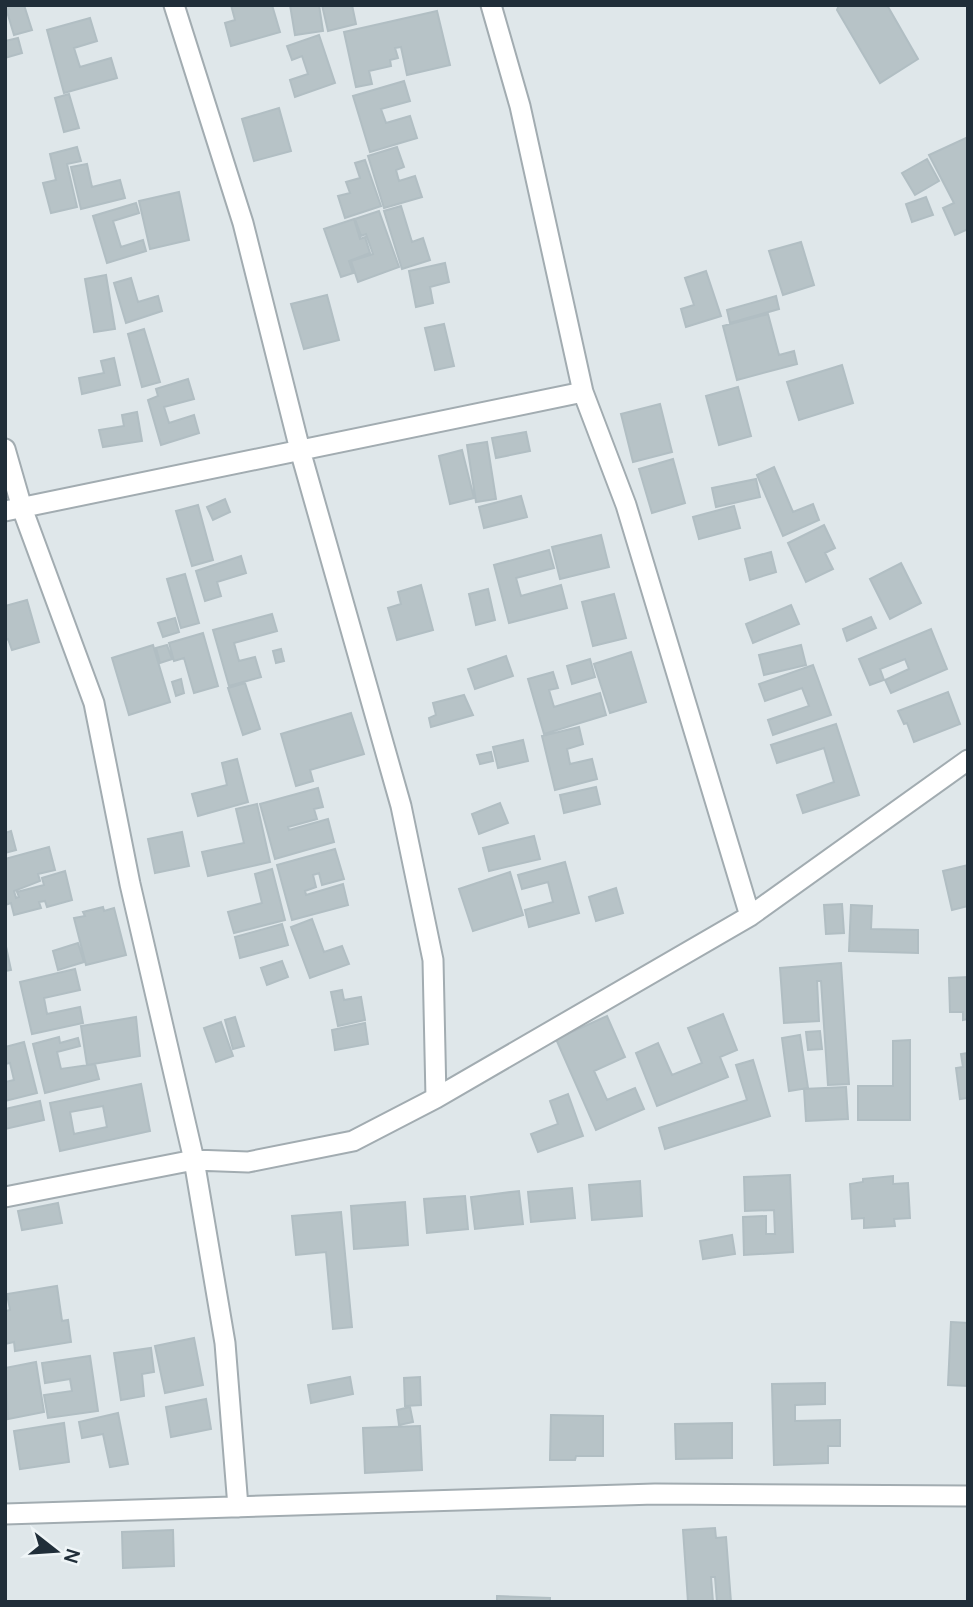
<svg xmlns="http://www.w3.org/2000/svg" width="973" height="1607" viewBox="0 0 973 1607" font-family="Manrope,sans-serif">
  <rect width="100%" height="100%" fill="#dfe7ea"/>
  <!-- building -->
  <path fill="#b7c3c7" stroke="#b1bec3" stroke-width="2" fill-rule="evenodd" d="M 5,5 L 24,5 L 32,30 L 14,35 Z
    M 231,5 L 272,5 L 280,32 L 231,46 L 225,23 L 235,20 Z
    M 290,5 L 319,5 L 323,31 L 295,35 Z
    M 322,5 L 352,5 L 356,24 L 328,31 Z
    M 839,5 L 887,5 L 918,59 L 880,83 L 837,10 Z
    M 437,11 L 450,65 L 407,75 L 401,47 L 395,48 L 398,58 L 390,60 L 391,66 L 369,71 L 372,84 L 356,87 L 344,32 Z
    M 90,18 L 97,41 L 74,48 L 80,67 L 111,58 L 117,78 L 64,93 L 47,30 Z
    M 319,35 L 335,83 L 295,97 L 290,80 L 308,74 L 302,56 L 292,60 L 287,46 Z
    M 18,38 L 22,53 L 5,58 L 5,41 Z
    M 404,81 L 410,101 L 381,109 L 386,123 L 410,116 L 417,138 L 370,152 L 353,96 Z
    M 69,94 L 79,128 L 64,132 L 55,98 Z
    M 279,108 L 291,151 L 254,161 L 242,119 Z
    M 968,137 L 968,229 L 955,235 L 943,208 L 954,203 L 929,155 Z
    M 77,147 L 81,161 L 67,164 L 77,207 L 51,213 L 43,183 L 56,180 L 50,154 Z
    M 397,147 L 404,167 L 396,170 L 399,181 L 415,176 L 422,197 L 384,208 L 368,156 Z
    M 927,159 L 939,181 L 915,195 L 902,173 Z
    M 365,160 L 381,206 L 345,218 L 338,196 L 350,193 L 346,182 L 360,178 L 355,163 Z
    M 87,164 L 92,187 L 120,180 L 125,198 L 81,209 L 71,167 Z
    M 179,192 L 189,240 L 150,249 L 139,201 Z
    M 926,197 L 933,215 L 912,222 L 906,204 Z
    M 136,203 L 139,213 L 113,221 L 121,247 L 143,240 L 146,251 L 107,263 L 93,216 Z
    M 401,206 L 412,242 L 423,238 L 430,260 L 402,269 L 384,211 Z
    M 379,211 L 399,267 L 358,282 L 351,261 L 373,254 L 366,234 L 361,236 L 355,219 Z
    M 354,219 L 360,239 L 365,237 L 370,253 L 349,261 L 353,273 L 341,277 L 324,229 Z
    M 801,242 L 814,285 L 783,295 L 769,251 Z
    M 445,263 L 449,282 L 430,287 L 433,303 L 416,307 L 409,271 Z
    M 706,271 L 721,316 L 686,327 L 681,309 L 694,305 L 685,278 Z
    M 106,275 L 115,329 L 94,332 L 85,279 Z
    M 131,278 L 138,302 L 158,296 L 162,311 L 126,323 L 114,283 Z
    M 327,295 L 339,340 L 304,349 L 291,304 Z
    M 776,296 L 779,309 L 730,323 L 727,310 Z
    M 768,314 L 779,355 L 794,351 L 797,364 L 737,380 L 723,326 Z
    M 444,324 L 454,366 L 435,370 L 425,328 Z
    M 144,329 L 160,382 L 142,387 L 128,334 Z
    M 114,358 L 120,385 L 82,394 L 79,378 L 104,373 L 101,361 Z
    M 842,365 L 853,403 L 799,420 L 787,382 Z
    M 188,379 L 194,399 L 164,407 L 169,423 L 194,415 L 199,433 L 161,445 L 148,400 L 158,396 L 156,389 Z
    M 738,387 L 751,436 L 719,445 L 706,396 Z
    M 660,404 L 672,452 L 633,462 L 621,414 Z
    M 137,412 L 142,441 L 103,447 L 99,430 L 124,426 L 122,415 Z
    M 526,432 L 530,451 L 496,458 L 492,438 Z
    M 487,442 L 496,499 L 476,502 L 467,445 Z
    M 462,450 L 474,498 L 450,504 L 439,456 Z
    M 673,459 L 685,503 L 652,513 L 639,469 Z
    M 774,467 L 793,512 L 813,504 L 819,520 L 783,536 L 757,475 Z
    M 756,479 L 760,497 L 716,507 L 712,488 Z
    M 521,496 L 527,517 L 484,528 L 479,507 Z
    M 225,499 L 230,512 L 213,520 L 207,507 Z
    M 198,505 L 213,560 L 192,566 L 176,511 Z
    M 734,506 L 740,528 L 699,539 L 693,517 Z
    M 824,525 L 835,548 L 825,553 L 833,569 L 806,582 L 788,543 Z
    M 601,535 L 609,567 L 560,579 L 552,547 Z
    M 549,550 L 554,568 L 516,578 L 521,596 L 561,585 L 567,608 L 509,623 L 494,565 Z
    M 771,552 L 776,572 L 750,580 L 745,559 Z
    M 241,556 L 246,573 L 217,582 L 221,596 L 205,601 L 196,571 Z
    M 901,563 L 921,603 L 890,619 L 870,579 Z
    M 185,574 L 199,623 L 181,628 L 167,579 Z
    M 421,585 L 433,630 L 397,640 L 388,608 L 401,604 L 398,592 Z
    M 488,589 L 495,620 L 476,625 L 469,594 Z
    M 614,594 L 626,638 L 593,646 L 582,602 Z
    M 27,600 L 39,642 L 12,650 L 8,639 L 5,640 L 5,606 Z
    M 791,605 L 799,624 L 753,643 L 746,624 Z
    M 272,614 L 277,631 L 234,643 L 239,661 L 255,657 L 261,677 L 229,686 L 213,630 Z
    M 871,617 L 876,628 L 847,641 L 843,629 Z
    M 175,618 L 179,632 L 163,637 L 158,623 Z
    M 931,629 L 947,669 L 891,693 L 885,680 L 909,669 L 905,659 L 880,669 L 884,680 L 870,685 L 859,659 Z
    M 203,633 L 218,686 L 194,693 L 184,658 L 174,661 L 169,643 Z
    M 153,645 L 170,702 L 129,715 L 112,658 Z
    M 167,645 L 172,659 L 160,663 L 156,648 Z
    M 801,645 L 806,665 L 764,675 L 759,655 Z
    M 281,649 L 284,661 L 276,663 L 273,651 Z
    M 631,652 L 646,702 L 610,713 L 594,664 Z
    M 506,656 L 513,676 L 475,689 L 468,669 Z
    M 590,659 L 595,677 L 572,684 L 567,666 Z
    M 813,665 L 831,715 L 773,735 L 768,720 L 809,706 L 802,688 L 765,701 L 759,684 Z
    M 553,672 L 558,688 L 549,690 L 554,707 L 600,693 L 606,715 L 544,734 L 528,679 Z
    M 181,679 L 184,693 L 176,696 L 172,682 Z
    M 245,683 L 260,729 L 243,735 L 228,688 Z
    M 948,692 L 960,724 L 914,742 L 907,723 L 904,724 L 898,711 Z
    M 464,695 L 473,715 L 431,727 L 429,718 L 436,715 L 433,703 Z
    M 351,713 L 364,754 L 310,770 L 313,781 L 296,786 L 281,734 Z
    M 836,724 L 859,795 L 803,813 L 797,795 L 834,782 L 824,748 L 777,763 L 771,745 Z
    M 579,727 L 583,744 L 567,749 L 570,764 L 592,759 L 597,779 L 555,790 L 542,736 Z
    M 523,740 L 528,761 L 498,768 L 493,747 Z
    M 491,752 L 493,761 L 480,764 L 477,755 Z
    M 237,759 L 248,802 L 198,816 L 192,794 L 227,785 L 222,763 Z
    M 596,787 L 600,804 L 564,813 L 560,795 Z
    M 318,788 L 323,807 L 314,809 L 317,819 L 288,827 L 289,830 L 328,819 L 334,842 L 275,859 L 260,804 Z
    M 500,803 L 508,823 L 479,834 L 472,814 Z
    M 257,804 L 270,862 L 208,876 L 202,852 L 244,843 L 236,809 Z
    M 11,831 L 16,850 L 5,853 L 5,833 Z
    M 182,832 L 189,866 L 155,873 L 148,839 Z
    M 534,836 L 540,859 L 489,871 L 483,848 Z
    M 49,847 L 55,870 L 38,874 L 40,881 L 14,891 L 16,898 L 19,897 L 17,892 L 44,885 L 42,878 L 65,871 L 72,900 L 47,907 L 45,901 L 39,902 L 41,908 L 14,915 L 11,903 L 5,905 L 5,859 Z
    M 335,849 L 344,879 L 322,885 L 319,873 L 313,875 L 316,887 L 305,891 L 306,895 L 343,884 L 348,905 L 292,920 L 277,865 Z
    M 565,862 L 579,913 L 529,927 L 525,910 L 553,902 L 548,882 L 522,889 L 518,875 Z
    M 968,865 L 968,906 L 952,910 L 943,871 Z
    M 272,869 L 285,920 L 234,933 L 228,912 L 262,903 L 255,874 Z
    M 510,872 L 523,915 L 473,931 L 459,889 Z
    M 616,888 L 623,913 L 596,921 L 589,897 Z
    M 842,904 L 844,933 L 826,934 L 824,905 Z
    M 851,905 L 872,906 L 871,929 L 918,930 L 918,953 L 849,951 Z
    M 103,907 L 104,911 L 114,908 L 126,955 L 86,965 L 74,918 L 85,916 L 83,912 Z
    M 312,919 L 324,952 L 342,946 L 349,964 L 310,978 L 291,927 Z
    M 282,924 L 288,945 L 240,958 L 235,937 Z
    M 5,942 L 11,970 L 5,971 Z
    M 78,943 L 84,962 L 58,970 L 53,951 Z
    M 282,961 L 288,977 L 267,985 L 261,968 Z
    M 841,963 L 849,1084 L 828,1085 L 821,981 L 817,981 L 819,1021 L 784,1023 L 780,968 Z
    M 75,969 L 80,990 L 44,998 L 47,1014 L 80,1007 L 83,1023 L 32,1034 L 20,982 Z
    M 968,977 L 968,1019 L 963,1020 L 963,1012 L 950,1012 L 949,978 Z
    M 342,990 L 344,1000 L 361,997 L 365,1020 L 338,1026 L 331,992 Z
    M 723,1014 L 737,1050 L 720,1057 L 728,1077 L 657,1106 L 636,1053 L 658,1043 L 672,1075 L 702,1063 L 688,1028 Z
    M 607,1016 L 625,1057 L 594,1071 L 607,1100 L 635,1088 L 644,1109 L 596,1130 L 556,1039 Z
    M 136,1017 L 140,1056 L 87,1065 L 81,1026 Z
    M 235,1017 L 244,1046 L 233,1049 L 225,1020 Z
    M 221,1022 L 233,1056 L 216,1062 L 204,1028 Z
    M 365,1023 L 368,1044 L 335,1050 L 332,1030 Z
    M 820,1031 L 822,1049 L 808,1050 L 806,1032 Z
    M 800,1035 L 808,1088 L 789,1091 L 782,1038 Z
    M 59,1037 L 60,1043 L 78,1038 L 80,1046 L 57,1052 L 61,1069 L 95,1064 L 99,1079 L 45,1093 L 33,1044 Z
    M 910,1040 L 910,1120 L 858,1120 L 858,1086 L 893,1086 L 893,1041 Z
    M 24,1042 L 37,1093 L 5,1101 L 5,1082 L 14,1080 L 10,1063 L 5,1064 L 5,1047 Z
    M 968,1053 L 968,1106 L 967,1098 L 960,1099 L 956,1068 L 963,1067 L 961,1054 Z
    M 753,1060 L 770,1116 L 665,1149 L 659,1128 L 747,1100 L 736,1065 Z
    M 141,1084 L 150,1131 L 60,1151 L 50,1103 ZM 103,1106 L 107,1127 L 74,1134 L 70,1112 Z
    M 846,1087 L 848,1119 L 806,1121 L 804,1089 Z
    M 568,1094 L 583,1136 L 538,1152 L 531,1134 L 558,1124 L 550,1101 Z
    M 40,1101 L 44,1120 L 5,1129 L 5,1109 Z
    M 790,1175 L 793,1252 L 744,1255 L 743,1217 L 766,1216 L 766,1234 L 775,1234 L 774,1210 L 745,1211 L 744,1177 Z
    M 893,1176 L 893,1184 L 908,1183 L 910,1218 L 894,1219 L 895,1226 L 864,1228 L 864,1218 L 852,1219 L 850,1184 L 863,1182 L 863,1179 Z
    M 640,1181 L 642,1216 L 592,1220 L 589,1185 Z
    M 572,1188 L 575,1218 L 531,1222 L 528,1192 Z
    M 519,1191 L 523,1224 L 475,1229 L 471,1197 Z
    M 465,1196 L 468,1229 L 427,1233 L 424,1199 Z
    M 405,1202 L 408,1245 L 354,1249 L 351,1206 Z
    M 58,1203 L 62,1223 L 22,1230 L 18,1211 Z
    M 341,1212 L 352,1327 L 333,1329 L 326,1252 L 296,1255 L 292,1216 Z
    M 732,1235 L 735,1254 L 703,1259 L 700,1241 Z
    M 57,1286 L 62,1321 L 68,1320 L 71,1342 L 15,1351 L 14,1342 L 5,1344 L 6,1311 L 10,1310 L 7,1294 Z
    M 951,1322 L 968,1323 L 968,1386 L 948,1385 Z
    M 194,1338 L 203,1385 L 165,1393 L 155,1346 Z
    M 151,1348 L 154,1372 L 142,1374 L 144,1396 L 121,1400 L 114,1353 Z
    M 90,1356 L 98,1411 L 48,1418 L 44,1395 L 72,1391 L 70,1379 L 45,1383 L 42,1363 Z
    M 36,1362 L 44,1412 L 8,1419 L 5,1368 Z
    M 350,1377 L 353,1394 L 311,1403 L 308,1385 Z
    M 420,1377 L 421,1405 L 405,1406 L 404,1378 Z
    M 825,1383 L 825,1404 L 795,1405 L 795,1421 L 840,1420 L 840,1446 L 828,1446 L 828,1463 L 774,1465 L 772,1384 Z
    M 206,1399 L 211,1429 L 171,1437 L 166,1407 Z
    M 410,1407 L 413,1422 L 399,1425 L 397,1410 Z
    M 118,1413 L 128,1464 L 110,1467 L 103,1434 L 82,1438 L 79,1422 Z
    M 551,1415 L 603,1416 L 603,1456 L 576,1456 L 575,1460 L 550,1460 Z
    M 64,1423 L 69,1462 L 20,1469 L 14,1431 Z
    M 732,1423 L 732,1458 L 676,1459 L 675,1424 Z
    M 420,1426 L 422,1470 L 365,1473 L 363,1428 Z
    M 715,1528 L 716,1538 L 726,1537 L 731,1602 L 717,1602 L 715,1577 L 711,1577 L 713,1602 L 688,1602 L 683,1530 Z
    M 173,1530 L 174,1566 L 123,1568 L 122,1532 Z
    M 497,1596 L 550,1598 L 550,1602 L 497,1602 Z"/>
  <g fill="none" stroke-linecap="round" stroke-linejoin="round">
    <!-- minor casing -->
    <g stroke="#a2acb1" stroke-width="23">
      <path id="minor" d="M 174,5 L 243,223 L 300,450 L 401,806 L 433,960 L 436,1098
        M 491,5 L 520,106 L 583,392 L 626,505 L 750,916
        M 5,449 L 22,508 L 94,703 L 130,884 L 194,1160 L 225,1343 L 238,1507
        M 5,511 L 583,392
        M 5,1197 L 194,1160 L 248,1162 L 353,1141 L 436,1098 L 750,916 L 968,760
        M 5,1514 L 655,1494 L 968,1496"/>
    </g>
    <!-- minor -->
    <use href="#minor" stroke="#fff" stroke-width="19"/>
  </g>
  <!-- border -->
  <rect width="973" height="1607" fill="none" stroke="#202e39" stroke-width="14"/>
  <!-- north arrow -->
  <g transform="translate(56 1551) rotate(107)" stroke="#eff5f7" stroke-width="5" paint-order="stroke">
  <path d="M0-5L12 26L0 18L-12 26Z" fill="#202e39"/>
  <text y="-10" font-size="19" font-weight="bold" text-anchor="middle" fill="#202e39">N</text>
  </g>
</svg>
